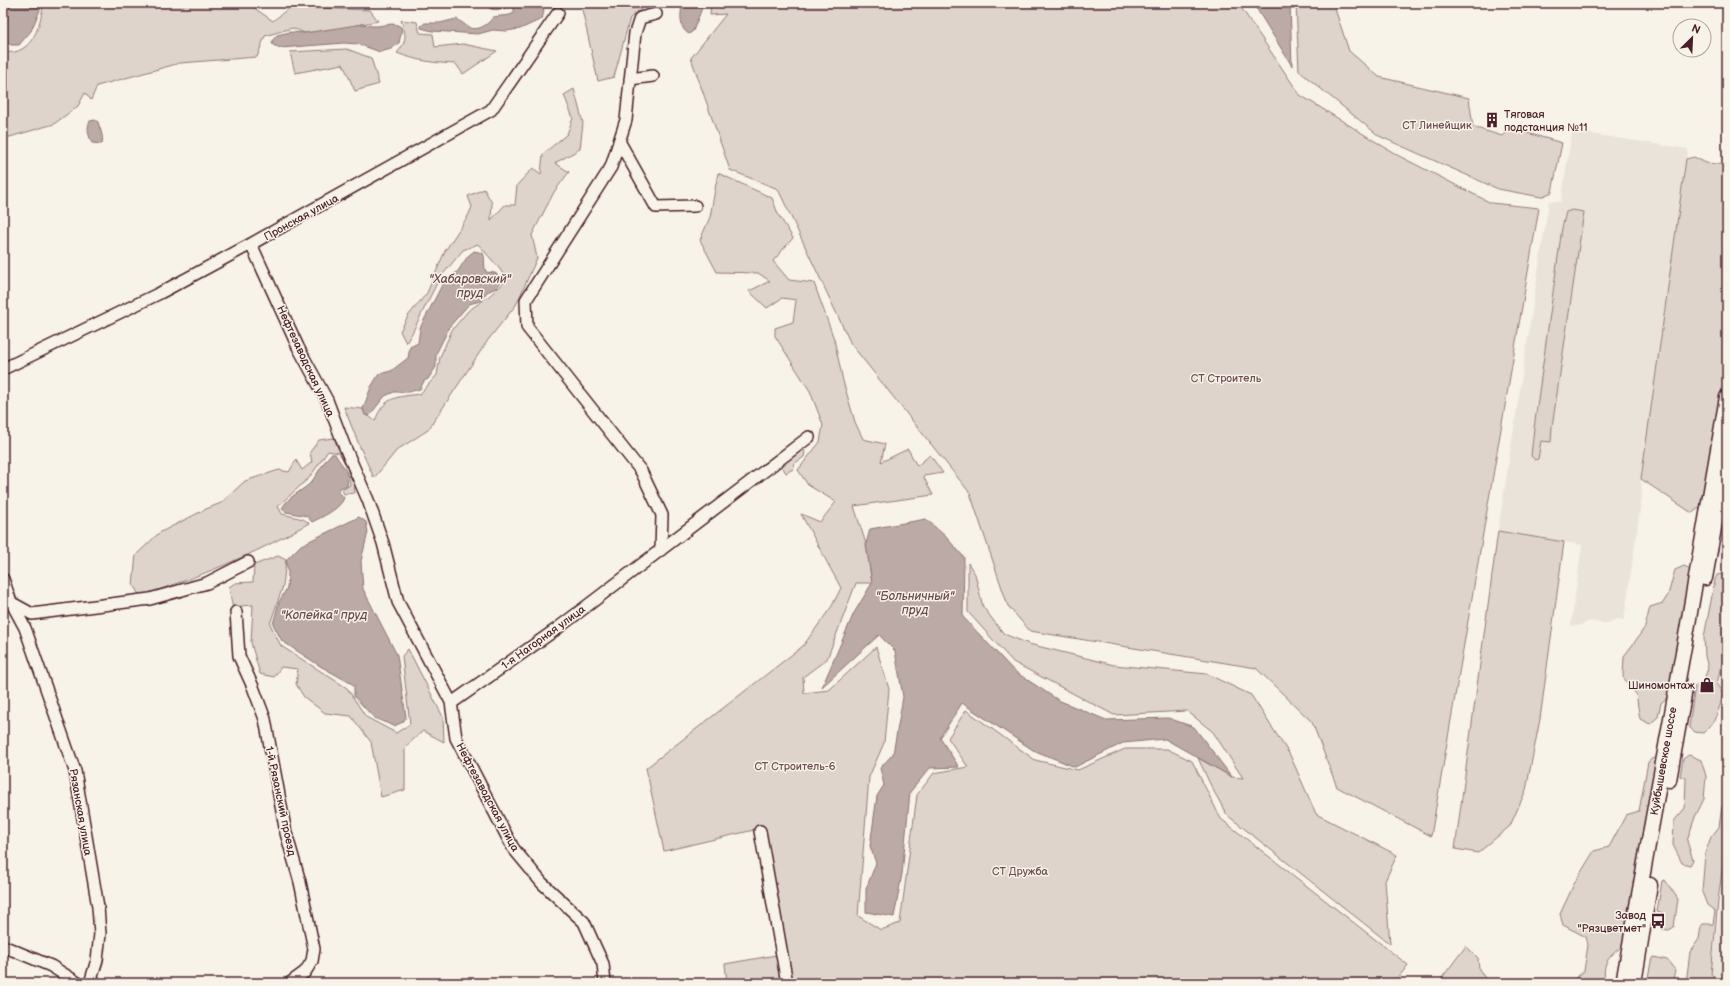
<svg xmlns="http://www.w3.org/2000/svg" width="1730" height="986" viewBox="0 0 1730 986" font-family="'Balsamiq Sans',sans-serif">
  <rect width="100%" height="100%" fill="#f7f3e8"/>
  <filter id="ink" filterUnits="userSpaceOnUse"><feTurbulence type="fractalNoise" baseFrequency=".025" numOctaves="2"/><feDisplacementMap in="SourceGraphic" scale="8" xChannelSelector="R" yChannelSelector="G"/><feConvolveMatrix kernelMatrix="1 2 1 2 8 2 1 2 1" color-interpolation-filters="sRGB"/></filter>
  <g filter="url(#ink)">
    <!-- built -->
    <path fill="#eae3da" d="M 1572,131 L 1688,149 L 1641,479 L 1642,496 L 1624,620 L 1616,619 L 1606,624 L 1590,621 L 1579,626 L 1571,625 L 1582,545 L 1498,531 L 1549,201 L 1561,202 Z
      M 1727,852 L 1727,983 L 1722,983 L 1711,976 Z"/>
    <!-- green -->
    <path fill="#ded4cc" stroke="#947a7c" d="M 44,3 L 130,3 L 131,7 L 140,3 L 247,3 L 273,21 L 290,7 L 370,10 L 378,21 L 337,29 L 305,33 L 292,28 L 265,36 L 257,57 L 180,63 L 97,86 L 91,100 L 85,93 L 78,106 L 54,124 L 3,139 L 3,51 C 7,52 12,53 15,52 C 36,46 40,22 44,3 Z
      M 584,3 L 621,3 L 631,9 L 644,7 L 630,18 L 614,77 L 598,81 L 581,5 Z
      M 711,3 L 1238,3 L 1300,95 L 1399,156 L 1491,203 L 1539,208 L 1431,836 L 1337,787 L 1312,722 L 1256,668 L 1030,631 L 1008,606 L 970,493 L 851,344 L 778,189 L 730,170 L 691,58 L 726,14 L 710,15 Z
      M 1296,3 L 1333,3 L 1349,51 L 1379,77 L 1469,98 L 1473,127 L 1502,136 L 1510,128 L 1562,143 L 1552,192 L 1541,197 L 1498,189 L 1379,136 L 1299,71 Z
      M 401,20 L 417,22 L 420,33 L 433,34 L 435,47 L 463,44 L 497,51 L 463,74 L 456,64 C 435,63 417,61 397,53 C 408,40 406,35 401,20 Z
      M 347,49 L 371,58 L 379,84 L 355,91 L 343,64 L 295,73 L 290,52 Z
      M 574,89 L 583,123 L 580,149 L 555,163 L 569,172 L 554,192 L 532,235 L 537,258 L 516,305 L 488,340 L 428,430 L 397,450 L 374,478 L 359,445 L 344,407 L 363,409 L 365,415 L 369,416 L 375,421 C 384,396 397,397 420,394 L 437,375 L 440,357 L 452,330 L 468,311 L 488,297 L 507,280 L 499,268 L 478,244 L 463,250 L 439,279 L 412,333 L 406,343 L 400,331 L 408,316 L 427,293 L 445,251 L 468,216 L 472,207 L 468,196 L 484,189 L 492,203 L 491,220 L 505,205 L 515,205 L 517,185 L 533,168 L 541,174 L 543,154 L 567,134 L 573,118 L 564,95 Z
      M 1694,157 L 1706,163 L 1727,165 L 1727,367 L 1702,506 L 1692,513 L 1641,479 L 1686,159 Z
      M 718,173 L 772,198 L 778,214 L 793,238 L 773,261 L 789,280 L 814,283 L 834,339 L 843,381 L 855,422 L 863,439 L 885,444 L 881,462 L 908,449 L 917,466 L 930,455 L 943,473 L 923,476 L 933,495 L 854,506 L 866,544 L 872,583 L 856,583 L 827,659 L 803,677 L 804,693 L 829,690 L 876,647 L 889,689 L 884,743 L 869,777 L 858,916 L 881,930 L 900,923 L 917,795 L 934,773 L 968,767 L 948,738 L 966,710 L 1035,760 L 1078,770 L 1125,749 L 1167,749 L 1192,761 L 1221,819 L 1408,965 L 1394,983 L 727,983 L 725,964 L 782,954 L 758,829 L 664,851 L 646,768 L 803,646 L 832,606 L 841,588 L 801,514 L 820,522 L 836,502 L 808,485 L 798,470 L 820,442 L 823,425 L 810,391 L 775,336 L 775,328 L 793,322 L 796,300 L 782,298 L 767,308 L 749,291 L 770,281 L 758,273 L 717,272 L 700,240 L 710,217 Z
      M 1572,210 L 1584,212 L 1552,427 L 1551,442 L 1541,441 L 1538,459 L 1535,460 L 1531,456 L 1534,428 L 1562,228 L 1566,212 Z
      M 333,438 L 341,447 L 351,467 L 355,493 L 344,494 L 342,490 L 350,485 L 347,465 L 339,453 L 328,451 L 309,478 L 278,506 L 282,514 L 303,519 L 309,523 C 256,554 199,577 140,596 L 133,585 L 136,555 L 159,533 L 206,509 L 221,503 L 245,481 L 279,470 L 289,472 L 296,460 L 302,470 L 312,462 L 310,452 L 319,440 Z
      M 802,449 L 805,451 L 804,457 L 795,463 L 793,469 L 786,473 L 780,463 L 794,453 Z
      M 1498,531 L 1564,542 L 1540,719 L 1526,790 L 1510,826 L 1478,853 L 1455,849 Z
      M 278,556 L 286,560 L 283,586 L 270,624 L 281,646 L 347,688 L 366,717 L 396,733 L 410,724 L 402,656 L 408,649 L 443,717 L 444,742 L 423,731 L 405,747 L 405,790 L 381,797 L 371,742 L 351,716 L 325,713 L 304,697 L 296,684 L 298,669 L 281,667 L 274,677 L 260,674 L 251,643 L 253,605 L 241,606 L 237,609 L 233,610 L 229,587 L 235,583 L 253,582 L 254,565 Z
      M 968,563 L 975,574 L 983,607 L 1004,634 L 1029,644 L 1114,665 L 1207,674 L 1251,695 L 1290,755 L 1316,814 L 1397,855 L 1385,881 L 1390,944 L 1227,815 L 1211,786 L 1198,758 L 1232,777 L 1243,778 L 1213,732 L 1187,711 L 1114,715 L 1013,662 L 968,612 Z
      M 1684,566 L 1691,569 L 1669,696 L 1661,703 L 1658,717 L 1650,724 L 1640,719 L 1636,694 L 1623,677 L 1624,656 L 1634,643 L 1645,627 L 1650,607 L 1663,603 L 1668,595 L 1675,570 Z
      M 1727,573 L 1727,659 L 1720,669 L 1717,685 L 1723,694 C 1719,709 1716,723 1703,733 L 1695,732 L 1689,727 L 1695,686 L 1704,680 L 1708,668 L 1705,656 L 1704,637 L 1715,580 L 1717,575 Z
      M 1689,755 L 1701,760 L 1706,776 L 1704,799 L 1695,817 L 1687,841 L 1693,860 L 1690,865 L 1682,863 L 1673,845 L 1674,821 L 1685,808 L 1686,778 L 1680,776 L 1683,759 Z
      M 1653,758 L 1658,761 L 1625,944 C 1609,957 1602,960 1605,983 L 1570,983 L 1584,971 L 1588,945 L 1586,937 L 1563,925 L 1560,914 L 1575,882 L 1594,851 L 1609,847 L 1626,815 L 1639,811 L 1648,762 Z
      M 1726,802 L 1727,833 L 1718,901 L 1711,975 L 1722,983 L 1686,983 L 1690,952 L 1699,939 L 1701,926 L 1703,924 L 1713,924 L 1715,911 L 1707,905 L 1702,892 L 1705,853 L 1711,837 L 1719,827 L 1722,806 Z
      M 1665,880 L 1678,899 L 1674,927 L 1669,930 L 1661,929 L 1663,914 L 1657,912 L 1662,881 Z
      M 1466,946 L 1478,958 L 1479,969 L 1488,983 L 1438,983 Z
      M 1654,957 L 1667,960 L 1675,970 L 1672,983 L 1647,982 L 1651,962 Z
      M 1511,978 L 1512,983 L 1490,983 Z"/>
    <!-- water -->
    <path fill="#bcaaa7" stroke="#8e7275" d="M 3,3 L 43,3 L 31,31 L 19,45 L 11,45 L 3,40 Z
      M 499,3 L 541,3 L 544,11 L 542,19 L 520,29 L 506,31 L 493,30 L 478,34 L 432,31 L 421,28 L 421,26 L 425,23 L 440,23 L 456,19 C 462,21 465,26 470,28 C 479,31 489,24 493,17 L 510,15 L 514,13 L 514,9 L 512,7 C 504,7 496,12 489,8 L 489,7 Z
      M 682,3 L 704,3 L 693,31 L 689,34 C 678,28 681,14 682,3 Z
      M 1253,3 L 1290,3 L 1292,66 Z
      M 363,24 C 366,25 370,26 373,26 C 383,27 394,20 402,28 L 399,43 L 391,49 L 380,52 L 358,44 L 344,43 L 280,48 L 273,45 L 272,41 L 277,35 L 290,32 L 305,33 Z
      M 95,120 L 98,122 C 100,129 104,137 102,144 L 92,143 C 89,137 86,128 90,121 Z
      M 474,251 L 483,253 C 486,260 483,263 486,272 L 495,273 L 500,277 L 501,282 L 496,288 L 487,292 L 480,301 L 469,304 L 450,326 L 436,354 L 436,367 L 428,379 L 424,381 L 420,389 L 409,392 L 394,392 L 385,396 L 369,416 L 365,415 L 363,409 L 371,387 L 379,374 L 391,371 L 408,358 L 410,347 L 418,343 L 420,328 L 443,283 L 458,271 L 468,256 Z
      M 331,454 L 335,454 C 342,467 350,469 347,486 L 340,488 L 339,492 L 344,498 C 340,509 322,517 312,522 L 307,516 L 286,512 L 282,509 C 287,496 304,491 312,481 C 319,472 323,462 331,454 Z
      M 359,517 L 366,522 L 368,532 L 361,561 L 363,589 L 397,655 L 406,717 L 403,722 L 394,726 L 374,718 L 354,696 L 354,685 L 320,666 L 282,641 L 273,624 L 279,602 L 287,588 L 288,573 L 286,560 L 301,545 Z
      M 926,519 L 945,536 L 964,557 L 963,617 L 1014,671 L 1058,700 L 1106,720 L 1168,718 L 1194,727 L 1232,777 L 1165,739 L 1123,743 L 1075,767 L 1033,750 L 962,703 L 940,738 L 959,767 L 930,768 L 910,792 L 902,874 L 894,917 L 866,912 L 866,889 L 876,863 L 870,846 L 877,796 L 884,785 L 880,768 L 893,754 L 903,697 L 895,651 L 879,635 L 822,687 L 854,613 L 872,583 L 866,544 L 870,529 Z"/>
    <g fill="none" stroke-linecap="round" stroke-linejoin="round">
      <!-- minor casing -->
      <g stroke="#4a1f2b" stroke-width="14">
        <path id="minor" d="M 656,14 L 640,18 L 635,33 L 626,120 L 611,167 L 526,300 L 527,327 L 641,471 L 662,515 L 661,550
          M 630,79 L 653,76
          M 619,141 L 656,207 L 695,206
          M 251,244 L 298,347 L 327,400 L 344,445 L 368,500 L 383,543 L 398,602 L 451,702 L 456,738 L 513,848 L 542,883 L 584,922 L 603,964 L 605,983
          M 3,369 L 160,293 L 251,244 L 491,110 L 558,13
          M 3,579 L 11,602 L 25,628 L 75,771 L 98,907 L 100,934 L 97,960 L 90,983
          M 12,603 L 32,614 L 150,599 L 207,583 L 248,562
          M 236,612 L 239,656 L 253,687 L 265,719 L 286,833 L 300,882 L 314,949 L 312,961 L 305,972 L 290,983
          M 451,702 L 453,702 L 558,628 L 809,437
          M 760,831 L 787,983
          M 3,946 L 51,966 L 78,983"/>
      </g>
      <!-- major casing -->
      <g stroke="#4a1f2b" stroke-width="17">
        <path id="major" d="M 1705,578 L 1727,456
          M 1669,780 L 1684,695
          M 1623,983 L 1687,630 L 1727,397
          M 1634,983 L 1650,885"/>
      </g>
      <!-- minor -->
      <use href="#minor" stroke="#f7f3e8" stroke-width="11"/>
      <!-- major -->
      <use href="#major" stroke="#f7f3e8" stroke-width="14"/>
    </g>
  </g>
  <!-- icons -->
  <defs>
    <g id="building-bare" transform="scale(1.2)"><path d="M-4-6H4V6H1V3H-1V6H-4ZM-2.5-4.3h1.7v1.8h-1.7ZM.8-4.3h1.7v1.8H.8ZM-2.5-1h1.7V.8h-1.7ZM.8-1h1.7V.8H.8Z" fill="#4a1f2b" stroke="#f7f3e8" stroke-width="2.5" paint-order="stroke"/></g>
    <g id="shop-bare" transform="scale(1.2)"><path d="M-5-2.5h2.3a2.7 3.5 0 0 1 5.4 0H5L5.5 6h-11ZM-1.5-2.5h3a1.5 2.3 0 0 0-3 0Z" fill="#4a1f2b" stroke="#f7f3e8" stroke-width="2.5" paint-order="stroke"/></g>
    <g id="bus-bare" transform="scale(1.2)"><path d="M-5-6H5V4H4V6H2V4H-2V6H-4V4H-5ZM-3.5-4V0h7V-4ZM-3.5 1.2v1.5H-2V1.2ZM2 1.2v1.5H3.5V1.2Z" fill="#4a1f2b" stroke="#f7f3e8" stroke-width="2.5" paint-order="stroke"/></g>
  </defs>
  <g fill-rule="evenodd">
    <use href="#building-bare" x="1492" y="120"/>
    <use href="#shop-bare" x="1707" y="685"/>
    <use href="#bus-bare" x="1658" y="921"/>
  </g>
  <g text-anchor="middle" stroke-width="3" stroke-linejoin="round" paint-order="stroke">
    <!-- poi labels -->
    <g font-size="11" fill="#4a1f2b" stroke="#f7f3e8" text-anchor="end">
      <text x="1504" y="118" text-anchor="start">Тяговая<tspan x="1504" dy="13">подстанция №11</tspan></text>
      <text x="1695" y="689">Шиномонтаж</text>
      <text x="1646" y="919">Завод<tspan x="1646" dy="13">"Рязцветмет"</tspan></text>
    </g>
    <!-- park labels -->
    <g font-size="11" fill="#6f4c53" stroke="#f7f3e8">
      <text x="1437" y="129">СТ Линейщик</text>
      <text x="1226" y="382">СТ Строитель</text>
      <text x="795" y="770">СТ Строитель-6</text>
      <text x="1020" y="875">СТ Дружба</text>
    </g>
    <!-- street labels -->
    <g font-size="11" fill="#4a1f2b" stroke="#f7f3e8">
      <text transform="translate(301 217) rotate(-29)" y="4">Пронская улица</text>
      <text transform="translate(306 361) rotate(65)" y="4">Нефтезаводская улица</text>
      <text transform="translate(543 637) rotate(-36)" y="4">1-я Нагорная улица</text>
      <text transform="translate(1663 761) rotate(-80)" y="4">Куйбышевское шоссе</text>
      <text transform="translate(488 797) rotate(62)" y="4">Нефтезаводская улица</text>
      <text transform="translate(281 801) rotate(78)" y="4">1-й Рязанский проезд</text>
      <text transform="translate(81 812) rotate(80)" y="4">Рязанская улица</text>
    </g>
    <!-- water labels -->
    <g font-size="12" font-style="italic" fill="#6c4950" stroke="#f7f3e8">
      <text x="470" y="283">"Хабаровский"<tspan x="470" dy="14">пруд</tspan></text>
      <text x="915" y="600">"Больничный"<tspan x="915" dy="14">пруд</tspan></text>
      <text x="324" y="619">"Копейка" пруд</text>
    </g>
  </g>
  <!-- margin -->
  <rect width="1730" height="986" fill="none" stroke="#f7f3e8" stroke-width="16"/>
  <rect x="8" y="8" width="1714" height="970" fill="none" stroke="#4a1f2b" stroke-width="1.5" filter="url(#ink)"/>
  <!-- north arrow -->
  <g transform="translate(1692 38) rotate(24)"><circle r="19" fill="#f7f3e8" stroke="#b29e9c"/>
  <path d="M0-3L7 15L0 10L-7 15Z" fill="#4a1f2b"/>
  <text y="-6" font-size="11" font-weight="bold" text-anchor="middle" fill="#4a1f2b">N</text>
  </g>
</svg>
